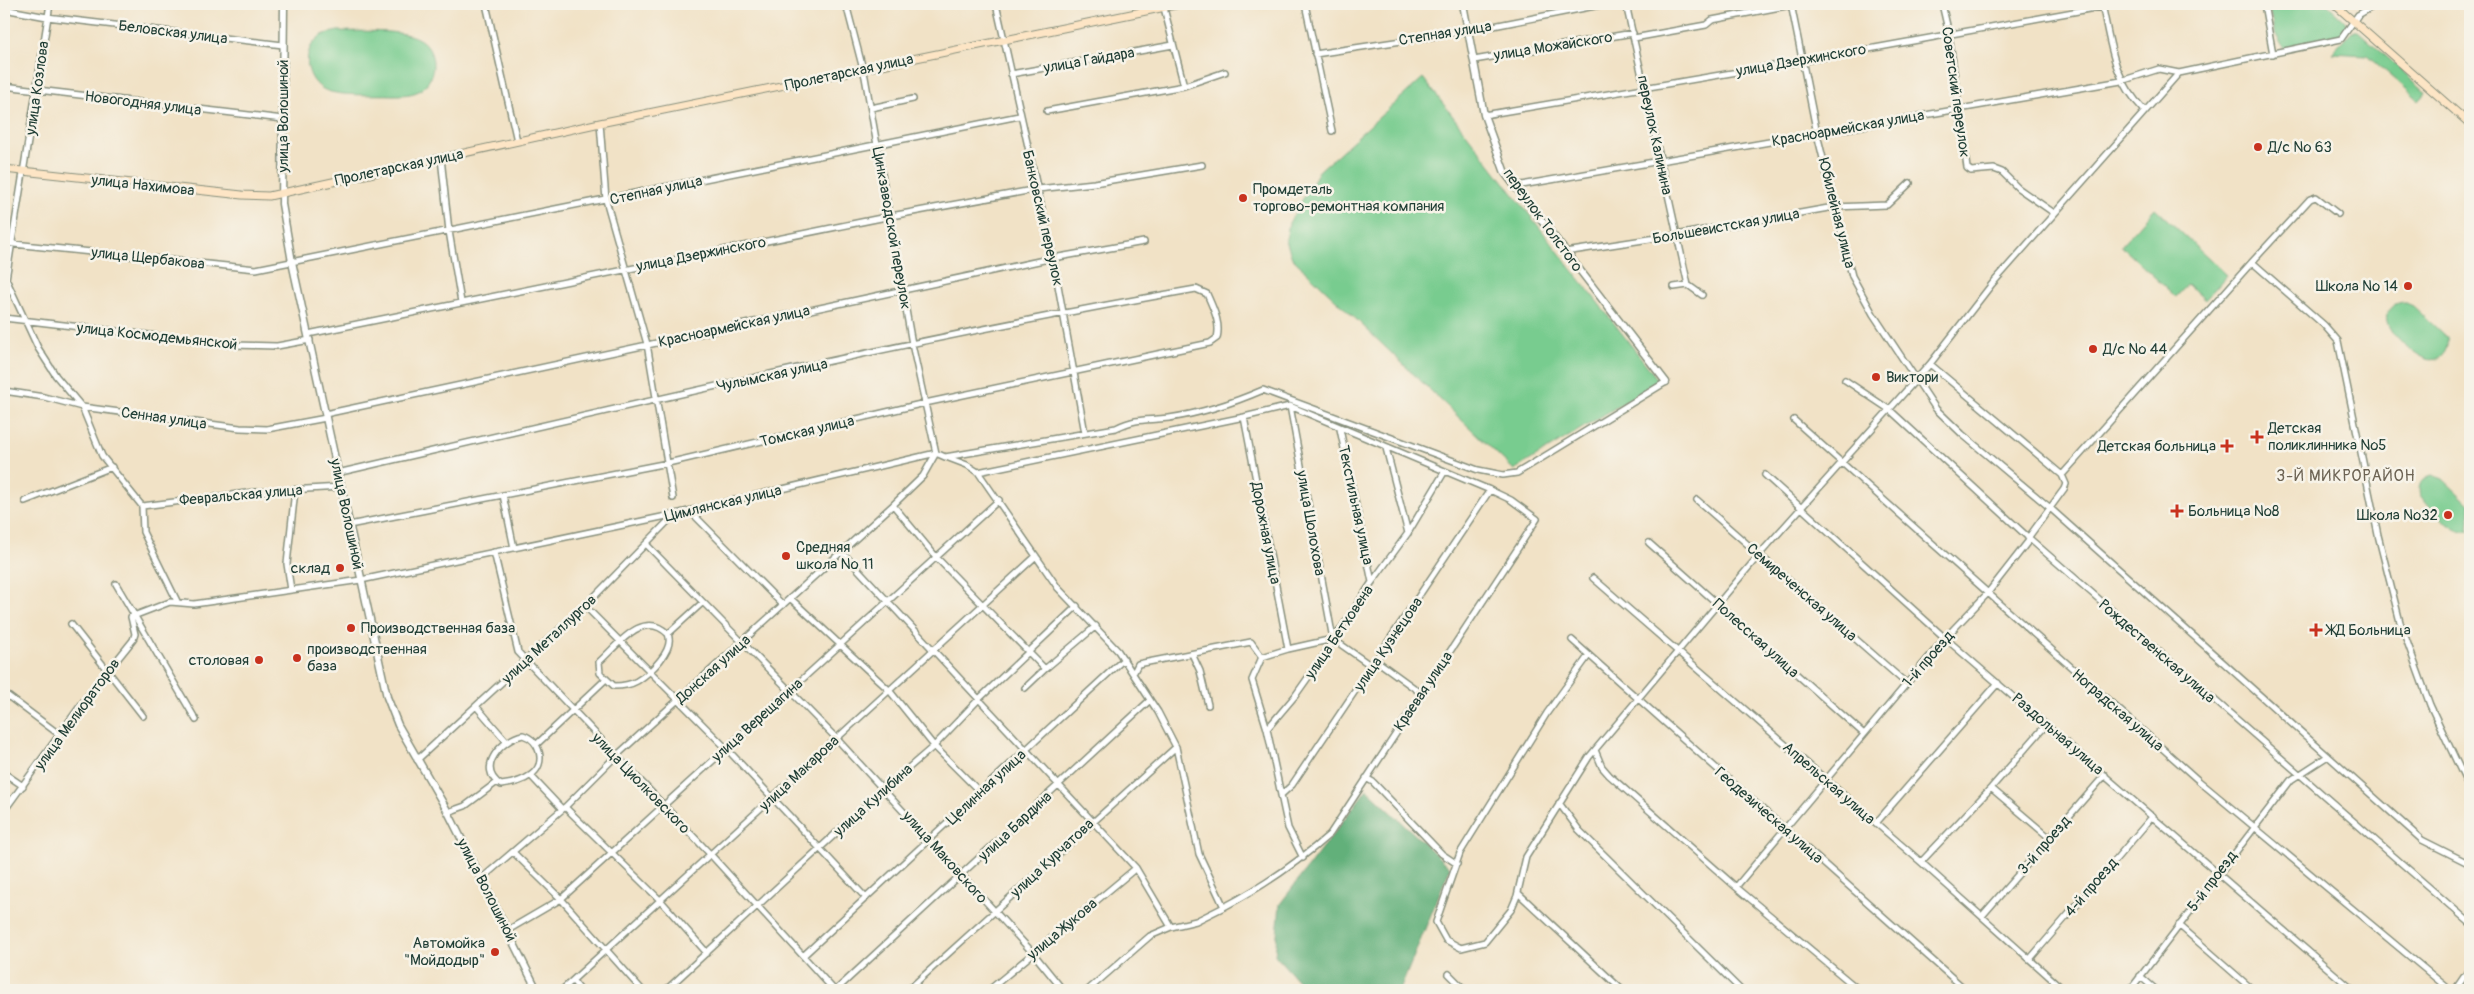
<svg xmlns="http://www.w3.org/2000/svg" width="2474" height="994" viewBox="0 0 2474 994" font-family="Pangolin,sans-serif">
  <rect width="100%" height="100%" fill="#f7f3e8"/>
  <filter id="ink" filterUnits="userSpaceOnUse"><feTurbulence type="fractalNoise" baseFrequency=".02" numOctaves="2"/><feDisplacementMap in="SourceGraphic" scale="10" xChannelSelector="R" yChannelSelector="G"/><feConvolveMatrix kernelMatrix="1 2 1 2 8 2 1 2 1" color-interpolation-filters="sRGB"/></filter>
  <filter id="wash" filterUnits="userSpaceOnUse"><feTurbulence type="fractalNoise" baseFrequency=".0096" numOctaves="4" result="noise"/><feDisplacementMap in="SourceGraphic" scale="20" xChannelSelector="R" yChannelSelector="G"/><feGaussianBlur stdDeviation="1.12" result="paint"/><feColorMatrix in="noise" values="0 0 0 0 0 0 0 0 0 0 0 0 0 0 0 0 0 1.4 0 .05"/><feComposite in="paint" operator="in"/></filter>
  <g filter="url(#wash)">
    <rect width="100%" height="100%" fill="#f1e2c6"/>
    <!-- green -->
    <path fill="#78cc8f" stroke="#4c8462" d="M 2268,4 L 2327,4 L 2345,21 L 2347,27 L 2339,36 L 2284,49 L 2274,31 Z
      M 338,31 C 359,32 399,29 417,38 C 438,48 438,79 419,91 C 411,95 402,95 393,95 C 375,94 340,97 325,90 C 306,81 301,53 317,39 C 323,33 330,33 338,31 Z
      M 2352,31 L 2358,31 L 2426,92 L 2419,100 L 2367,55 L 2332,53 Z
      M 1423,78 L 1659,381 L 1514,470 L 1292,258 L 1286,240 L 1289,223 L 1319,171 Z
      M 2155,208 L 2227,275 L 2205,300 L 2188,284 L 2176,297 L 2121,246 Z
      M 2406,303 L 2413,306 L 2447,338 C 2449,350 2441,363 2427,359 C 2413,354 2380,328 2389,311 C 2393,305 2399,303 2406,303 Z
      M 2432,475 L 2443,479 L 2470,505 L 2468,531 C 2453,534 2428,507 2420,495 C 2417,485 2422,478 2432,475 Z"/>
    <!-- forest -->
    <path fill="#62b07a" stroke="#407657" d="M 1367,789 L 1450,868 L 1400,990 L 1306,990 L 1275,955 L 1280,904 Z"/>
  </g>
  <g filter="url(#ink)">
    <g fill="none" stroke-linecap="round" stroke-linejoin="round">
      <!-- minor casing -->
      <g stroke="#88907d" stroke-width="8">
        <path id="minor" d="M 50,4 L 6,279 L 38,348 L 56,376 L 82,407 L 102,456 L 142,506
          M 486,4 L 517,141
          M 996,4 L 1053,258 L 1085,433
          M 1163,4 L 1184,86
          M 1305,4 L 1332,131
          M 1626,4 L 1688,285 L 1674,287
          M 1791,4 L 1817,134 L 1852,276 L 1873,314 L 1936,409 L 1962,434 L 2049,507 L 2422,840 L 2470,864
          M 1942,4 L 1949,34 L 1967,168 L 1971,171 L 1994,169 L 2002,172 L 2018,188 L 2054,213
          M 2102,4 C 2111,46 2113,78 2144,110
          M 2264,4 L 2273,54
          M 4,9 L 47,17 L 283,45
          M 1634,38 L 1706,25 L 1712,20 L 1791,5
          M 1315,54 L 1468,31 L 1605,4
          M 1474,60 L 1633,33
          M 1011,74 L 1173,45
          M 4,86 L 283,119
          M 871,108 L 913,99
          M 1047,111 L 1184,86 L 1225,72
          M 1484,115 L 1808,60 L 2117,4
          M 600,123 L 606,200 L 647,344 L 673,498
          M 441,158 L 449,231 L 461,302
          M 1516,186 L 2121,81 L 2159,69 L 2179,73
          M 4,243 L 256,269 L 1019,116
          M 1565,252 L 1676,235 L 1834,207 L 1887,205 L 1910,183
          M 2252,262 L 2310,199 L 2316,197 L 2338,214
          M 1688,285 L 1702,295
          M 4,318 L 234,345 L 277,346 L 310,340
          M 308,334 L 891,216 L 1038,189 L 1094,183 L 1202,165
          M 1930,364 L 2062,475 L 2252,262 L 2324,325 L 2338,341 L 2378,535 L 2400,622 L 2430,705 L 2470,790
          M 1845,380 L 1890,410 L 2030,539 L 2470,923
          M 4,391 L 44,397 L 82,407 L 240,428 L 267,429 L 326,418
          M 1290,406 L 1333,639
          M 325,414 L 1053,258 L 1144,242
          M 1244,417 L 1288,649
          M 1794,420 L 2199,781 L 2450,990
          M 1340,429 L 1372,582
          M 1386,448 L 1408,533
          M 946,457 L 967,465 L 978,472 L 1058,588 L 1118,651 L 1158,712 L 1176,747 L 1199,854 L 1224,907 C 1264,886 1296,864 1330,834 L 1537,519 L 1511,500 L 1490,490 L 1290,406 L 1244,417 L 978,472
          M 337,473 C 623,407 908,339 1196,289 L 1207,294 C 1213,308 1221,323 1217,338 L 1210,343 L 925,403 L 668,463 L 349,525
          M 1765,475 L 1945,638 L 2353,990
          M 503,495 L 514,548
          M 1697,500 L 1907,684
          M 25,501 L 112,467
          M 893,505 L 937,558 L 1045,669 L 1096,626
          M 142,506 L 255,492 L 341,487
          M 142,506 L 143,532 L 177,601
          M 690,511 L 783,605
          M 2028,538 L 2064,489 L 2066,484 L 2062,475
          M 1649,543 L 1864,734
          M 647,545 L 836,738 L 1033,953 L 1063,990
          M 841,551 L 1136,868 L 1171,927 L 1196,921 L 1224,907
          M 494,552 L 518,652 L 711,855 L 834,990
          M 1593,578 L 1921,862 L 2064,990
          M 116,584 L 196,720
          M 291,590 L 287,564 L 295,490
          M 790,598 L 889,690 L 934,746 L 980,792
          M 585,606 L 726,748 L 866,898
          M 71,624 L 143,716
          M 668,634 C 675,650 650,673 637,681 C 630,685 622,686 614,686 L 600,673 L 599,662 C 618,645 643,609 668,634 L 702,603
          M 1572,640 L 1966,990
          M 1192,654 L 1200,671 L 1208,705
          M 1589,655 L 1547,713 L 1460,853 L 1436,922 L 1446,940 L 1461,948 L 1485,942 L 1511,910 L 1517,896 L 1526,857 L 1589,757 L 1759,555 L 1930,364 L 1992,284 L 2179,73 L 2341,39 L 2358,15 L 2377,4
          M 1377,661 L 1421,693
          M 1134,672 L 1138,664 L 1251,642 L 1262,657
          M 1025,688 L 1045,669
          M 4,693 L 60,735
          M 476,706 L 507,742
          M 1267,729 L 1295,696 L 1324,655 L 1372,582 L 1408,533 L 1445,471
          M 523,735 C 540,740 547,764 531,775 C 523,781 510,784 501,785 C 475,768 502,739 523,735 Z
          M 537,744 L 605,680
          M 1595,750 L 1602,767 L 1609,775 L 1736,887 L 1859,990
          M 417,760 L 585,606 L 675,514
          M 4,773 L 23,786
          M 531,776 L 562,809
          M 1366,778 L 1373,782 L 1442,854 L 1457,864
          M 1991,788 L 2050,838
          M 1281,795 L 1292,785 L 1490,490
          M 1559,803 L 1579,830 L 1741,990
          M 565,807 L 661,901 L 707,953
          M 4,811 L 83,702 L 133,640 L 135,634 L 131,617 L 170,602 L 194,604 L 361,580 L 676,514 L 936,453 L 945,457 L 1116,428 C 1139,417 1146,421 1169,418 C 1202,413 1233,403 1263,390 L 1478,470 L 1503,475 L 1517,473 L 1666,382
          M 448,812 L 465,806 L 497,782
          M 1876,823 L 1998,683
          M 514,853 L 561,899 L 642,990
          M 1303,858 L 1288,828 L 1267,729 L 1252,680 L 1262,657 L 1288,649 L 1333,639 L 1373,667
          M 1921,862 L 1991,788 L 2046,725
          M 481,879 L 565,807 L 615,757 L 893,505 L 923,476 L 936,453 L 912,344 L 865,77 L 846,4
          M 1736,887 L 1945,638 L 1987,594 L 2030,539
          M 1518,893 L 1622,990
          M 1982,916 L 2105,775
          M 2179,925 L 2253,990
          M 508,930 L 561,899 L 999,500
          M 803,956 L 1124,659
          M 2030,959 L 2153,816
          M 1449,974 L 1465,990
          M 2140,976 L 2156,990
          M 573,981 L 580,990
          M 562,990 L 1036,556
          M 666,990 L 884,789 L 934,746 L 979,699 L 1077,606
          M 836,990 L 1149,701
          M 908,990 L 1176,747
          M 989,990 L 1136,868
          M 1088,990 L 1150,936 L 1171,927
          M 2130,990 L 2291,780 L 2328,756
          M 2455,990 L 2470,968"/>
      </g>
      <!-- tertiary casing -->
      <g stroke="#88907d" stroke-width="9">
        <path id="tertiary" d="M 284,4 L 282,204 L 292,262 L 387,697 L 398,725 L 448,812 L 537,990
          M 1463,4 L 1484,115 L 1505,173 L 1666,382"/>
      </g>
      <!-- secondary casing -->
      <g stroke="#88907d" stroke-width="9">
        <path id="secondary" d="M 2334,4 L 2470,124
          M 4,169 L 242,195 L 269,196 L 600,123 L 1180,4"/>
      </g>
      <!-- minor -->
      <use href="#minor" stroke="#fff" stroke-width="5"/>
      <!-- tertiary -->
      <use href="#tertiary" stroke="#fff" stroke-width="6"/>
      <!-- secondary -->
      <use href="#secondary" stroke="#fde5c5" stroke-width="7"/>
    </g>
  </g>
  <!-- markers -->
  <g fill="#c8321e" stroke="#f7f3e8" stroke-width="2">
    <circle cx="2258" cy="147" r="5"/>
    <circle cx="1243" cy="198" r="5"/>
    <circle cx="2408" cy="286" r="5"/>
    <circle cx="2093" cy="349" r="5"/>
    <circle cx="1876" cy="377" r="5"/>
    <path d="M2254.5 429.5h5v5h5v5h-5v5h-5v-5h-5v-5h5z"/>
    <path d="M2224.5 438.5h5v5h5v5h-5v5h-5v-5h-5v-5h5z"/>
    <path d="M2174.5 503.5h5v5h5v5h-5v5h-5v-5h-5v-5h5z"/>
    <circle cx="2448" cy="515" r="5"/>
    <circle cx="786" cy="556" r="5"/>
    <circle cx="340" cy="568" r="5"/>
    <circle cx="351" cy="628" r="5"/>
    <path d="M2313.5 622.5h5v5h5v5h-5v5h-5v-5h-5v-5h5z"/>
    <circle cx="297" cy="658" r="5"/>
    <circle cx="259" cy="660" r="5"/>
    <circle cx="495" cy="952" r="5"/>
  </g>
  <g text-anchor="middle" stroke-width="5" stroke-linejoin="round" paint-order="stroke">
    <!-- street labels -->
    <g font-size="15" fill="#1f3d34" stroke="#f7f3e8">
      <text transform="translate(173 32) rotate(7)" y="5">Беловская улица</text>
      <text transform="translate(1445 33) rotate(-9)" y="5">Степная улица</text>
      <text transform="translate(1553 46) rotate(-9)" y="5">улица Можайского</text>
      <text transform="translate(1089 60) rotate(-10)" y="5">улица Гайдара</text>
      <text transform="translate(1801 60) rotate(-10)" y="5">улица Дзержинского</text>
      <text transform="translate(849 72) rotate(-12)" y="5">Пролетарская улица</text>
      <text transform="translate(37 88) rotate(-82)" y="5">улица Козлова</text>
      <text transform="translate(1956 92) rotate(82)" y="5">Советский переулок</text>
      <text transform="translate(143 103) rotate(7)" y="5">Новогодняя улица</text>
      <text transform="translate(283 116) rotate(-90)" y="5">улица Волошиной</text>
      <text transform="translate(1848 128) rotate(-10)" y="5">Красноармейская улица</text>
      <text transform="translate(1655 135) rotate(78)" y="5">переулок Калинина</text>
      <text transform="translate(399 167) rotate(-12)" y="5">Пролетарская улица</text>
      <text transform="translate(143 185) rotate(6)" y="5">улица Нахимова</text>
      <text transform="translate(656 190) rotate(-12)" y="5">Степная улица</text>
      <text transform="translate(1837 213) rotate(76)" y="5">Юбилейная улица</text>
      <text transform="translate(1043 218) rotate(77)" y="5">Банковский переулок</text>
      <text transform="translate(1543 220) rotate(54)" y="5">переулок Толстого</text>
      <text transform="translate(1726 226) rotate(-10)" y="5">Большевистская улица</text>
      <text transform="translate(892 228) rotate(80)" y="5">Цинкзаводской переулок</text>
      <text transform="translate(701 254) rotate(-11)" y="5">улица Дзержинского</text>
      <text transform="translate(148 258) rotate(6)" y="5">улица Щербакова</text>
      <text transform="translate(734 326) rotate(-12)" y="5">Красноармейская улица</text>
      <text transform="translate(157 336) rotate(6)" y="5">улица Космодемьянской</text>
      <text transform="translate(772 375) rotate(-12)" y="5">Чулымская улица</text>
      <text transform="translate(164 418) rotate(8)" y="5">Сенная улица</text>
      <text transform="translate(807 431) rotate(-13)" y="5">Томская улица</text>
      <text transform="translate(241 495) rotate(-5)" y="5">Февральская улица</text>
      <text transform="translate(723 503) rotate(-13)" y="5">Цимлянская улица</text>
      <text transform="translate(1356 505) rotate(78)" y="5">Текстильная улица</text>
      <text transform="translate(347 514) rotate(78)" y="5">улица Волошиной</text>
      <text transform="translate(1311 523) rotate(80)" y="5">улица Шолохова</text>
      <text transform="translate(1266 533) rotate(79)" y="5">Дорожная улица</text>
      <text transform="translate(1802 592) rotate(41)" y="5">Семиреченская улица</text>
      <text transform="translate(1339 632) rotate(-56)" y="5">улица Бетховена</text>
      <text transform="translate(1756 638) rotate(42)" y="5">Полесская улица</text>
      <text transform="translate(549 639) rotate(-43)" y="5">улица Металлургов</text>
      <text transform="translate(1388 644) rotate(-56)" y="5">улица Кузнецова</text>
      <text transform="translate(2157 651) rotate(41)" y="5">Рождественская улица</text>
      <text transform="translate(1928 659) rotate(-49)" y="5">1-й проезд</text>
      <text transform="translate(713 669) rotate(-42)" y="5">Донская улица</text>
      <text transform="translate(1423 691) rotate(-56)" y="5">Краевая улица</text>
      <text transform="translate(2118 710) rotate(41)" y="5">Ноградская улица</text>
      <text transform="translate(77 714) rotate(-54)" y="5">улица Мелиораторов</text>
      <text transform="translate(757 720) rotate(-42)" y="5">улица Верещагина</text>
      <text transform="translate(2058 734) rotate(41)" y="5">Раздольная улица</text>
      <text transform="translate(799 773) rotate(-43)" y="5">улица Макарова</text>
      <text transform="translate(641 783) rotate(46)" y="5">улица Циолковского</text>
      <text transform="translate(1829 783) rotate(41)" y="5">Апрельская улица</text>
      <text transform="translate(986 787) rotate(-43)" y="5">Целинная улица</text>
      <text transform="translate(873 800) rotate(-42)" y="5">улица Кулибина</text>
      <text transform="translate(1769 815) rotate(41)" y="5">Геодезическая улица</text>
      <text transform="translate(1015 826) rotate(-43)" y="5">улица Бардина</text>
      <text transform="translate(2044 845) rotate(-49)" y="5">3-й проезд</text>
      <text transform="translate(945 857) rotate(48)" y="5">улица Маковского</text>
      <text transform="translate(1052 858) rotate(-43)" y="5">улица Курчатова</text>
      <text transform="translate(2212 881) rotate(-53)" y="5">5-й проезд</text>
      <text transform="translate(2091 887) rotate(-49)" y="5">4-й проезд</text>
      <text transform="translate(487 890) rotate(63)" y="5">улица Волошиной</text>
      <text transform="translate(1062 929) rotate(-40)" y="5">улица Жукова</text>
    </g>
    <!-- poi labels -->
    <g font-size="15" fill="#1f3d34" stroke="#f7f3e8" text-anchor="start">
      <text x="2268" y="152">Д/с № 63</text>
      <text x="1253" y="194">Промдеталь<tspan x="1253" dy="17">торгово-ремонтная компания</tspan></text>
      <text x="2398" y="291" text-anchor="end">Школа № 14</text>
      <text x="2103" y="354">Д/с № 44</text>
      <text x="1886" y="382">Виктори</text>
      <text x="2268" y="433">Детская<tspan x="2268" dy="17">поликлинника №5</tspan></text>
      <text x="2216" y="451" text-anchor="end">Детская больница</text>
      <text x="2188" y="516">Больница №8</text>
      <text x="2438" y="520" text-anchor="end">Школа №32</text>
      <text x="796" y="552">Средняя<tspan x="796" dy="17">школа № 11</tspan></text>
      <text x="330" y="573" text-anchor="end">склад</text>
      <text x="361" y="633">Производственная база</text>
      <text x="2327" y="635">ЖД Больница</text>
      <text x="307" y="654">производственная<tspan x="307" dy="17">база</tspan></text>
      <text x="249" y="665" text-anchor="end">столовая</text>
      <text x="485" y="948" text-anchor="end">Автомойка<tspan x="485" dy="17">"Мойдодыр"</tspan></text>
    </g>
    <!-- neighbourhood labels -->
    <g font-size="16" letter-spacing="1" fill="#6d6454" stroke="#f7f3e8">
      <text x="2346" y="481">3-Й МИКРОРАЙОН</text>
    </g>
  </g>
  <!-- margin -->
  <rect width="2474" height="994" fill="none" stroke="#f7f3e8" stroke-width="20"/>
</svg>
